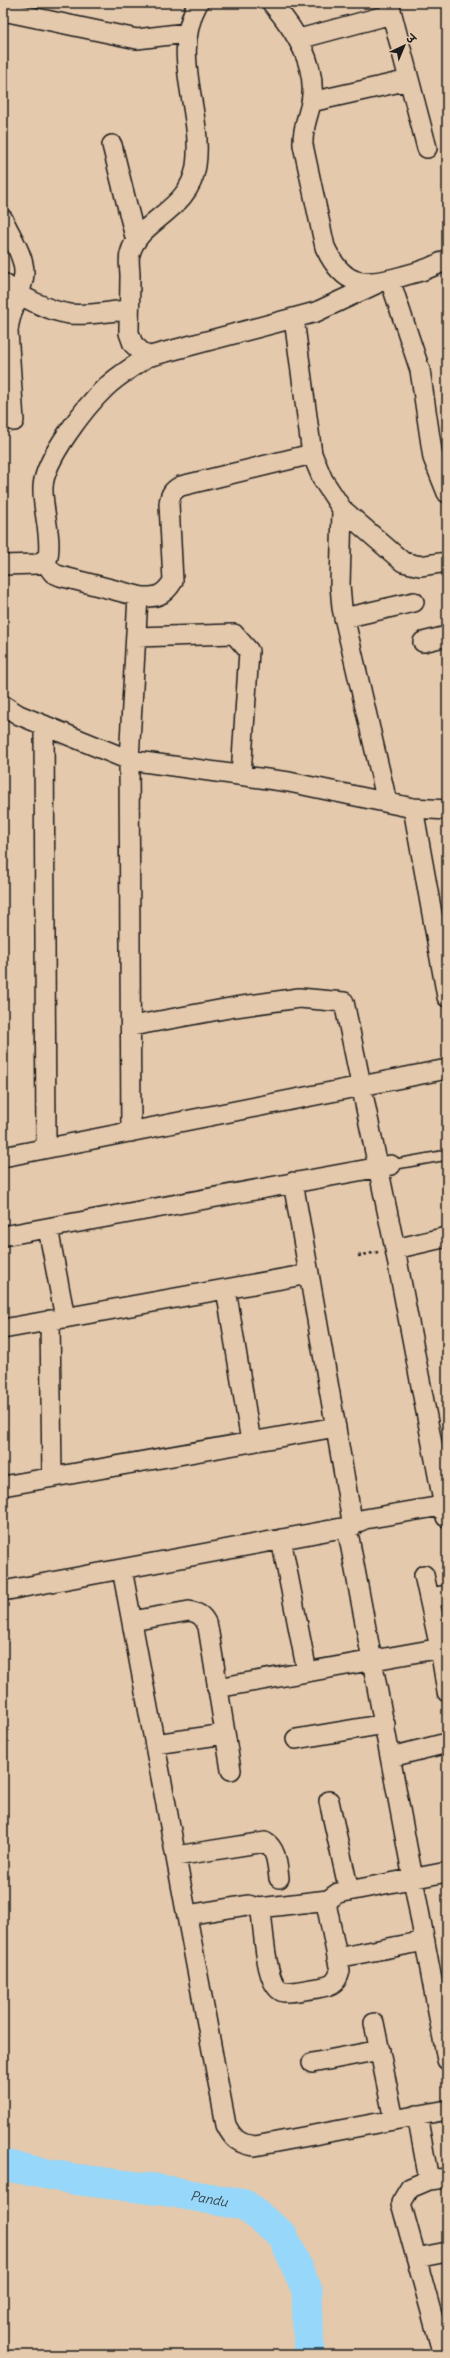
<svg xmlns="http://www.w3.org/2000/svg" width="450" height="2358" viewBox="0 0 450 2358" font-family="Delius,'Playpen Sans Deva',sans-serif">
  <rect width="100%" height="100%" fill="#e5c9ac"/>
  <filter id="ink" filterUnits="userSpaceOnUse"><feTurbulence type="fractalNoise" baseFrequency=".025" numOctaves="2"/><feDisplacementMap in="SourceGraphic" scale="8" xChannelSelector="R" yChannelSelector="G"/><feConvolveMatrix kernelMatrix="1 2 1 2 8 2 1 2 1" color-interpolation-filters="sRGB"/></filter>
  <g filter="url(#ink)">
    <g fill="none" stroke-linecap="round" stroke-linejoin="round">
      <!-- river -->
      <path stroke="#97d7f9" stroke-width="31" id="s1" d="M 3,2165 L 73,2179 L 162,2190 L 245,2205 L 283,2236 L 307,2290 L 309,2355"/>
      <!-- lane casing -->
      <g stroke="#1c1c1c" stroke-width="12">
        <path id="lane" d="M 391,1165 L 447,1155"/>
      </g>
      <!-- street casing -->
      <g stroke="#1c1c1c" stroke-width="22">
        <path id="street" d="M 198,3 C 169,56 204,111 196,166 C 189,212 139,219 130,254 C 128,260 130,269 130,275 C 130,294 129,314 129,333 L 133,344 L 147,357 L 316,312 L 376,284
          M 272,3 C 295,30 318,65 311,103 C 308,117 302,129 303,145 L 325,247 C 344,288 364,287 403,276 C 419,272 433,268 447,259
          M 389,3 L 427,148
          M 3,11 L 137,39 L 186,33
          M 299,39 L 392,14
          M 311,102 L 409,80
          M 112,145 L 136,241
          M 3,219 C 10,235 25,257 24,274 C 23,291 9,311 8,331 L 14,421
          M 390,280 L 420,370 L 433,458 L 447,493
          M 3,283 C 21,297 48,311 70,314 C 89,316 110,311 129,310
          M 294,319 L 312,454 L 323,480 L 342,509 L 340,585 L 342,608 L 387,802
          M 342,509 L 403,562 L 420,566 L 447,562
          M 44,561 L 53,573 L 60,576 L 138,596 C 155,599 164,596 173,581 L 169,504 C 170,494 173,490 181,486 L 312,454
          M 3,565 L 38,564 L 48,557 C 52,534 42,510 43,487 C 44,460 85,407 105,388 C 117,376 133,367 147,357
          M 344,618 L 414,602
          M 136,637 L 234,634 L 249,651 L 241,775
          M 423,642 L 447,636
          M 3,705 L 19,715 L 129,760 L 289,782 L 413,808 L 447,810
          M 44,725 L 46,1148
          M 413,808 L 447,997
          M 132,1026 L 235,1007 L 299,998 L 344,1002 L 395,1249 L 446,1517
          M 131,1132 L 129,760 L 138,596
          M 3,1157 L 447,1069
          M 293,1182 L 353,1526
          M 48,1228 L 65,1318
          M 3,1236 L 391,1165
          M 395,1249 L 447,1237
          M 226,1289 L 251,1442
          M 50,1320 L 52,1477
          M 3,1329 L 309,1274
          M 3,1486 L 336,1427
          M 347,1527 L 447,2060
          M 281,1539 L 307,1672
          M 122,1569 L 226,2125 C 233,2139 239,2144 255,2146 L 447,2110
          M 424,1575 L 440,1648 L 447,1692
          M 3,1591 L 347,1527 L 365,1519 L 447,1505
          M 429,1598 L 447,1595
          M 132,1621 L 189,1611 C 200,1613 204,1617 208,1627 L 231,1770
          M 217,1688 L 447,1647
          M 296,1739 L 385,1724
          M 155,1744 L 225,1734
          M 391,1757 L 447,1743
          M 329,1801 L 349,1891
          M 176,1856 L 265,1842 C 277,1849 277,1865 279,1878
          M 259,1908 L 328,1900
          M 187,1915 L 248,1905 L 259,1908 L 261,1913 C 264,1930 265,1989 284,1992 C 295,1993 308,1989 318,1988 C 330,1986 337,1984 340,1971 L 327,1908 L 328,1900 L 338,1893 L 447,1872
          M 337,1958 L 425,1941
          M 374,2023 L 394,2120
          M 312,2063 L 380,2050
          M 417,2115 L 429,2180 L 410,2188 L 401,2203 L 443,2355
          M 429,2180 L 447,2178
          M 416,2258 L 447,2252"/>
      </g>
      <!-- path -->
      <path stroke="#1c1c1c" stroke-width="2.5" stroke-dasharray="3 3" stroke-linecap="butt" d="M 358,1256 L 378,1252"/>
      <!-- lane -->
      <use href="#lane" stroke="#e5c9ac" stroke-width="9"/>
      <!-- street -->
      <use href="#street" stroke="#e5c9ac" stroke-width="19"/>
    </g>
  </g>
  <g text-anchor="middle" stroke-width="3.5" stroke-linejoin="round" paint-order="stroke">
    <!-- water labels -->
    <g font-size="13" font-style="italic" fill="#354148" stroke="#e5c9ac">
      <text dy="5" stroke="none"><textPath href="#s1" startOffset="209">Pandu</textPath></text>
    </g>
  </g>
  <!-- margin -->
  <rect width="450" height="2358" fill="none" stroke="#e5c9ac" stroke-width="16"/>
  <rect x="8" y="8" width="434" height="2342" fill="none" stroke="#1c1c1c" stroke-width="1.5" filter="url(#ink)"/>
  <!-- north arrow -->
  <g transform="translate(404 46) rotate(44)" stroke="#e5c9ac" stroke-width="3" paint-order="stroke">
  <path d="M0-3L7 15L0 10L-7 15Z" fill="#1c1c1c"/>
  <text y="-6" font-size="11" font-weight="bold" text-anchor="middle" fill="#1c1c1c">उ</text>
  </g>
</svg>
